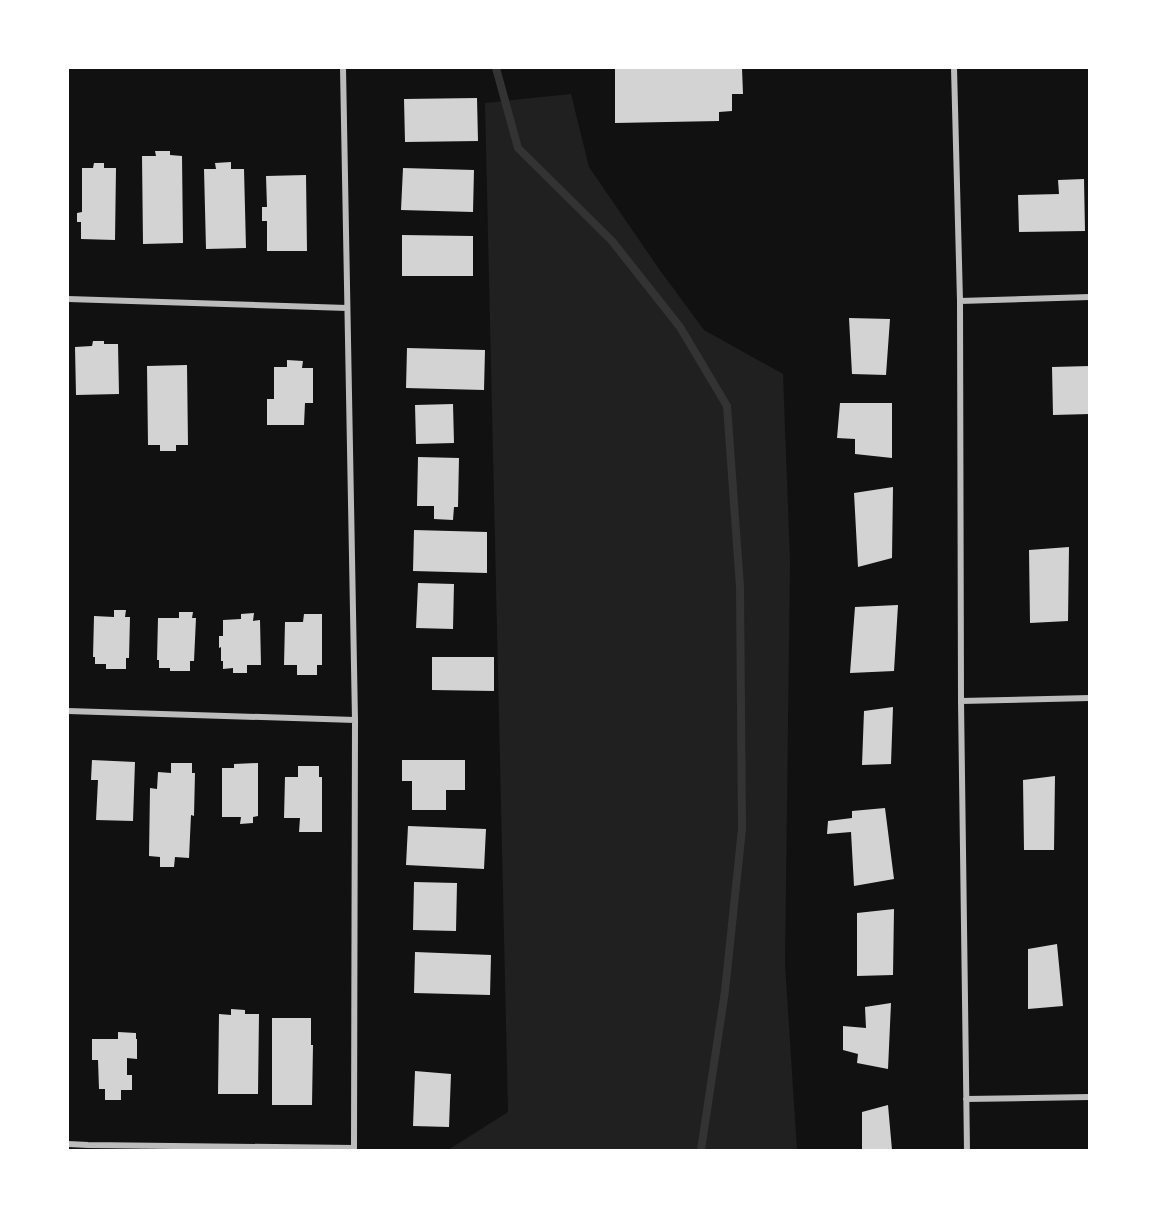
<svg xmlns="http://www.w3.org/2000/svg" width="1157" height="1218" viewBox="0 0 1157 1218" font-family="'Archivo Narrow',sans-serif">
  <rect width="100%" height="100%" fill="#111"/>
  <!-- green -->
  <path fill="#202020" d="M 571,94 L 589,167 L 659,269 L 704,330 L 783,374 L 790,562 L 785,964 L 797,1150 L 448,1150 L 508,1112 L 485,103 Z"/>
  <g fill="none" stroke-linecap="round" stroke-linejoin="round">
    <!-- stream -->
    <path stroke="#333" stroke-width="8" d="M 496,68 L 518,148 L 612,241 L 680,327 L 727,406 L 740,587 L 742,829 L 725,991 L 701,1150"/>
  </g>
  <!-- building -->
  <path fill="#d3d3d3" d="M 615,68 L 742,68 L 743,94 L 732,94 L 732,111 L 719,112 L 719,121 L 615,123 Z
    M 477,98 L 478,141 L 405,142 L 404,99 Z
    M 155,151 L 170,151 L 170,155 L 182,156 L 183,243 L 143,244 L 142,156 L 156,156 Z
    M 231,162 L 231,169 L 244,169 L 246,248 L 206,249 L 204,169 L 216,169 L 215,163 Z
    M 94,163 L 104,163 L 104,168 L 116,168 L 115,240 L 81,239 L 81,222 L 77,222 L 77,213 L 82,212 L 82,168 L 93,168 Z
    M 403,168 L 474,170 L 473,212 L 401,210 Z
    M 306,175 L 307,251 L 267,251 L 267,221 L 262,221 L 262,207 L 267,207 L 266,176 Z
    M 1084,179 L 1085,231 L 1019,232 L 1018,195 L 1059,194 L 1058,180 Z
    M 402,235 L 473,236 L 473,276 L 402,276 Z
    M 849,318 L 890,319 L 886,375 L 852,374 Z
    M 93,341 L 104,341 L 104,344 L 118,344 L 119,394 L 76,395 L 75,347 L 92,346 Z
    M 407,348 L 485,350 L 484,390 L 406,388 Z
    M 287,360 L 303,361 L 302,368 L 313,368 L 313,403 L 305,403 L 304,425 L 267,425 L 267,399 L 274,399 L 274,367 L 287,367 Z
    M 187,365 L 188,445 L 176,445 L 176,451 L 160,451 L 160,445 L 148,445 L 147,366 Z
    M 1090,366 L 1090,414 L 1053,415 L 1052,367 Z
    M 840,403 L 892,403 L 892,458 L 855,454 L 855,439 L 837,438 Z
    M 453,404 L 454,443 L 416,444 L 415,405 Z
    M 418,457 L 459,458 L 458,507 L 454,507 L 453,520 L 434,519 L 434,506 L 417,506 Z
    M 893,487 L 892,558 L 858,567 L 854,493 Z
    M 414,530 L 487,532 L 487,573 L 413,571 Z
    M 1069,547 L 1068,621 L 1030,623 L 1029,550 Z
    M 418,583 L 454,584 L 453,629 L 416,628 Z
    M 898,605 L 894,671 L 850,673 L 855,607 Z
    M 114,610 L 126,610 L 125,617 L 130,617 L 129,658 L 126,658 L 126,669 L 106,669 L 106,664 L 95,664 L 95,657 L 93,657 L 94,616 L 114,617 Z
    M 179,612 L 193,612 L 192,618 L 196,618 L 194,661 L 190,661 L 190,671 L 170,671 L 170,668 L 159,668 L 159,660 L 157,660 L 158,618 L 179,618 Z
    M 254,613 L 253,621 L 260,620 L 261,665 L 247,665 L 247,673 L 233,673 L 233,668 L 223,669 L 223,661 L 221,661 L 221,647 L 219,648 L 219,636 L 223,636 L 223,620 L 241,619 L 241,614 Z
    M 304,614 L 322,614 L 322,665 L 317,665 L 317,675 L 297,675 L 297,665 L 284,665 L 285,622 L 303,622 Z
    M 432,657 L 494,657 L 494,691 L 432,690 Z
    M 893,707 L 891,764 L 862,765 L 864,711 Z
    M 92,760 L 135,762 L 133,821 L 96,820 L 98,780 L 91,780 Z
    M 402,760 L 465,760 L 465,790 L 446,790 L 446,810 L 412,810 L 412,781 L 402,781 Z
    M 171,763 L 192,763 L 192,773 L 195,773 L 194,816 L 191,815 L 189,858 L 175,857 L 174,867 L 160,867 L 160,857 L 149,856 L 150,788 L 157,789 L 158,772 L 171,773 Z
    M 258,763 L 258,816 L 253,817 L 253,823 L 240,824 L 241,817 L 222,817 L 222,768 L 234,768 L 234,764 Z
    M 298,766 L 319,766 L 319,777 L 322,777 L 322,832 L 299,832 L 300,818 L 284,818 L 285,777 L 298,777 Z
    M 1055,776 L 1054,850 L 1024,850 L 1023,780 Z
    M 885,808 L 894,879 L 854,886 L 851,832 L 827,834 L 828,821 L 852,818 L 852,811 Z
    M 408,826 L 486,829 L 484,869 L 406,865 Z
    M 414,882 L 457,883 L 456,931 L 413,930 Z
    M 894,909 L 893,975 L 857,976 L 857,913 Z
    M 1057,944 L 1063,1006 L 1028,1009 L 1028,949 Z
    M 415,952 L 491,955 L 490,995 L 414,993 Z
    M 891,1003 L 888,1069 L 857,1063 L 858,1054 L 843,1050 L 843,1026 L 866,1028 L 865,1007 Z
    M 231,1009 L 245,1010 L 245,1014 L 259,1014 L 258,1094 L 218,1094 L 219,1014 L 231,1015 Z
    M 272,1018 L 311,1018 L 311,1045 L 313,1045 L 312,1105 L 272,1105 Z
    M 118,1032 L 136,1033 L 136,1039 L 137,1039 L 137,1059 L 127,1058 L 127,1075 L 132,1075 L 132,1090 L 121,1090 L 121,1100 L 105,1100 L 105,1089 L 99,1089 L 98,1060 L 92,1060 L 92,1039 L 118,1039 Z
    M 415,1071 L 451,1074 L 449,1127 L 413,1126 Z
    M 888,1105 L 892,1150 L 862,1150 L 862,1112 Z"/>
  <g fill="none" stroke-linecap="round" stroke-linejoin="round">
    <!-- minor -->
    <path stroke="#bcbcbc" stroke-width="6" d="M 954,68 L 960,301 L 961,701 L 967,1150
      M 68,299 L 347,308
      M 960,301 L 1090,297
      M 961,701 L 1090,698
      M 68,711 L 355,720
      M 966,1099 L 1090,1097
      M 68,1144 L 88,1145 L 354,1148 L 355,720 L 343,68"/>
  </g>
  <!-- border -->
  <rect width="1157" height="1218" fill="none" stroke="#ffffff" stroke-width="138"/>
</svg>
